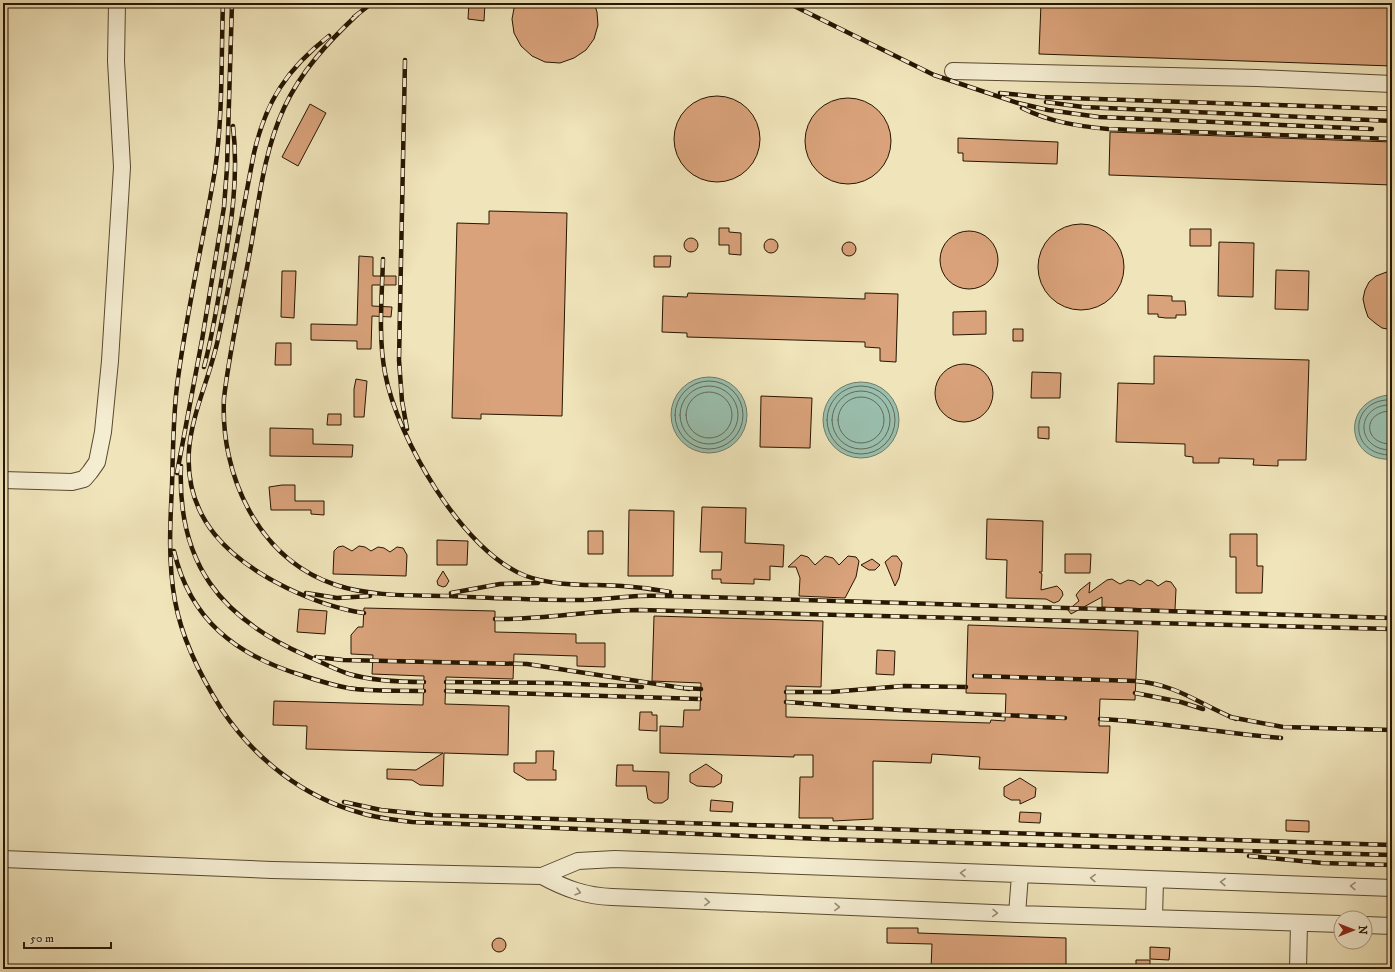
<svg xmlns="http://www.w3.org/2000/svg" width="1395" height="972" viewBox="0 0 1395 972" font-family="'IM FELL DW Pica',serif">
  <rect width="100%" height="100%" fill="#f0e4ba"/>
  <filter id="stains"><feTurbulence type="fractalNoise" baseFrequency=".005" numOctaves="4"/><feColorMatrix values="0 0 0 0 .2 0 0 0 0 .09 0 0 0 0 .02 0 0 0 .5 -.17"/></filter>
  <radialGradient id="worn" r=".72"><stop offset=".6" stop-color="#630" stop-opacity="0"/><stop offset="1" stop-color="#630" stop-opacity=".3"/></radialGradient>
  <!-- water -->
  <path fill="#9abfae" stroke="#6c7b69" d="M671 415a38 38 0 1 1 76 0a38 38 0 1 1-76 0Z
    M823 420a38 38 0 1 1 76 0a38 38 0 1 1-76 0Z
    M 1388,395 L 1392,396 L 1392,459 C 1347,463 1339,402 1388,395 Z"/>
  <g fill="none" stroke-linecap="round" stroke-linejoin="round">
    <!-- shore -->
    <path stroke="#606a58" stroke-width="1" d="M675 415a34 34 0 1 1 68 0a34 34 0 1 1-68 0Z
      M827 420a34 34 0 1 1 68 0a34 34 0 1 1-68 0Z
      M680 415a29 29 0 1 1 58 0a29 29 0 1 1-58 0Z
      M832 420a29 29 0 1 1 58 0a29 29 0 1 1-58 0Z
      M686 415a23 23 0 1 1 46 0a23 23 0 1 1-46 0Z
      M838 420a23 23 0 1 1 46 0a23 23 0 1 1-46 0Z
      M 1392,400 C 1349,397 1346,456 1392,455
      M 1392,405 C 1355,403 1354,451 1392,450
      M 1392,411 C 1362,410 1362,445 1392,444"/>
  </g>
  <!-- building -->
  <path fill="#d9a27a" stroke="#271601" d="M 469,3 L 485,3 L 484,21 L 468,19 Z
    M 515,3 L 594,3 L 597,12 L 598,25 L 594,39 L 586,50 L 574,58 L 560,63 L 545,62 L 532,56 L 521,46 L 514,33 L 512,19 Z
    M 1041,3 L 1392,3 L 1392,66 L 1039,54 Z
    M674 139a43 43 0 1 1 86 0a43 43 0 1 1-86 0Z
    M805 141a43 43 0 1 1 86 0a43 43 0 1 1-86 0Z
    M 310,104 L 326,113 L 298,166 L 282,157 Z
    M 1110,132 L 1392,142 L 1392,185 L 1109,175 Z
    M 958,138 L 1058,142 L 1057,164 L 963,161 L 963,153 L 958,153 Z
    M 489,211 L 567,213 L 562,416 L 481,414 L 481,419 L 452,418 L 457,223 L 489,224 Z
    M1038 267a43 43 0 1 1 86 0a43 43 0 1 1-86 0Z
    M 719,228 L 729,228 L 729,232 L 741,233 L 741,255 L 729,254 L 729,245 L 719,245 Z
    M 1190,229 L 1211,229 L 1211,246 L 1190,246 Z
    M940 260a29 29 0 1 1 58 0a29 29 0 1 1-58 0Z
    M684 245a7 7 0 1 1 14 0a7 7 0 1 1-14 0Z
    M764 246a7 7 0 1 1 14 0a7 7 0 1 1-14 0Z
    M842 249a7 7 0 1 1 14 0a7 7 0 1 1-14 0Z
    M 1219,242 L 1254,243 L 1253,297 L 1218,296 Z
    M 359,256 L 373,257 L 373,276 L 396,276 L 396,285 L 372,285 L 372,306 L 392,307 L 391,317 L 372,316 L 371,349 L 357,349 L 357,341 L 311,340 L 311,324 L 357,325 Z
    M 654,256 L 671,256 L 670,267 L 654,267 Z
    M 1276,270 L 1309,271 L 1308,310 L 1275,309 Z
    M 1392,270 L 1392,330 L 1382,328 L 1375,323 L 1368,317 L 1365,308 L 1363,299 L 1365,290 L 1369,282 L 1376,276 Z
    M 282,271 L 296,271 L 294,318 L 281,317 Z
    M 688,293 L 865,299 L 865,293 L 898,294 L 896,362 L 880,361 L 880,348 L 865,347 L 865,342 L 687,337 L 687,333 L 662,332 L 663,296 L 687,297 Z
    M 1148,295 L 1172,296 L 1172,301 L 1185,301 L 1186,315 L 1176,315 L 1176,318 L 1166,318 L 1158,317 L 1158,314 L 1148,314 Z
    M 986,311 L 986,334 L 953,335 L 953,312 Z
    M 1013,329 L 1023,329 L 1023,341 L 1013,341 Z
    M 276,343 L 291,343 L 291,365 L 275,365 Z
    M 1154,356 L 1309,360 L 1306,460 L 1278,460 L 1278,466 L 1253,465 L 1254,459 L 1219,458 L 1219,463 L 1193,463 L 1193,457 L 1185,456 L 1185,444 L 1116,442 L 1118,383 L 1154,384 Z
    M935 393a29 29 0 1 1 58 0a29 29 0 1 1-58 0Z
    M 1032,372 L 1061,373 L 1060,398 L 1031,398 Z
    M 356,379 L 367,381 L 364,417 L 354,417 L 354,389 Z
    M 761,396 L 812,398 L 810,448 L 760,447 Z
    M 328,414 L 341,414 L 341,425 L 327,425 Z
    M 1038,427 L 1049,427 L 1049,439 L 1038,438 Z
    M 270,428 L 313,429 L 313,444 L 353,445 L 352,457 L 270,456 Z
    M 282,485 L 295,485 L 295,501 L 324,501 L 324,515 L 311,514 L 311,510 L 271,510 L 269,487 Z
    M 702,507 L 746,508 L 745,543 L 784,545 L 783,567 L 770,566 L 770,580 L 754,579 L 754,584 L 721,583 L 721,579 L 712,579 L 712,570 L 721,570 L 722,552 L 700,552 Z
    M 629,510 L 674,511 L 673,576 L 628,576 Z
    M 987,519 L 1043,521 L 1042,572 L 1039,572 L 1042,574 L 1041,590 L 1057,586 L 1062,591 L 1063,595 L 1059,601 L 1054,603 L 1046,599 L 1006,598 L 1007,560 L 986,559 Z
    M 588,531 L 603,531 L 603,554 L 588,554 Z
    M 1230,534 L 1257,534 L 1257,566 L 1263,566 L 1262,593 L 1236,593 L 1236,557 L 1230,557 Z
    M 437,540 L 468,541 L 467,565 L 437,565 Z
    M 343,546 L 352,551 L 359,546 L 365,547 L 371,551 L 378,547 L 384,548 L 390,552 L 397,547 L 403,548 L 407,555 L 406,576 L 333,574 L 334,551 L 338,547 Z
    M 1065,554 L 1091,554 L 1090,573 L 1065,573 Z
    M 801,555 L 808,557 L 815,565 L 825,556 L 833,558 L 839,565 L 848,556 L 856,557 L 859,561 L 856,577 L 845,598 L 799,596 L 800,578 L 796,567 L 788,567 Z
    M 892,556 L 897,556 L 902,563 L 899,578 L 895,586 L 885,562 Z
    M 872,559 L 880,565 L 875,570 L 869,570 L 861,565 Z
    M 443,571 L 449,581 L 446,586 L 443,587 L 438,585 L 437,581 Z
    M 1112,579 L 1120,584 L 1128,580 L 1134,581 L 1140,585 L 1147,580 L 1152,581 L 1158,586 L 1166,581 L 1171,582 L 1176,589 L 1175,610 L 1102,607 L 1102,597 L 1071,614 L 1068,610 L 1079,601 L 1076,595 L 1080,590 L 1090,582 L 1089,593 L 1107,580 Z
    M 364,608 L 495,611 L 495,632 L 576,634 L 576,643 L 605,643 L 605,667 L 577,666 L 577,656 L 514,654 L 513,679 L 446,677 L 445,704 L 509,706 L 508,755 L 444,753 L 443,786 L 420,785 L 412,780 L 387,779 L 387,769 L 416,770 L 443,753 L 306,749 L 307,726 L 273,725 L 274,701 L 423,705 L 424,676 L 372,674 L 373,655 L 351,654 L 351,635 L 358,627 L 363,627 Z
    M 299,609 L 327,611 L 325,634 L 297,632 Z
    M 654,616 L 823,621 L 821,687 L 786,686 L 786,717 L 990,723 L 991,720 L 1005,721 L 1006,694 L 966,693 L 968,625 L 1138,631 L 1135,700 L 1100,699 L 1099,726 L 1110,726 L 1108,773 L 979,769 L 980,757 L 932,754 L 931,763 L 873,761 L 873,819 L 833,821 L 833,818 L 799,818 L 800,777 L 813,777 L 813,755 L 794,755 L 794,757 L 660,753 L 660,726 L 683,727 L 684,710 L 700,710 L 701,683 L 652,681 Z
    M 877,650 L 895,651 L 894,675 L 876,674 Z
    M 640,712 L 652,712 L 652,715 L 657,715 L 657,731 L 639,730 Z
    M 536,751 L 554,751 L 553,770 L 556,770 L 556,780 L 527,780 L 514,772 L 514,763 L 536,763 Z
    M 706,764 L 722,775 L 721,783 L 714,787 L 697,786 L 690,782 L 690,774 Z
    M 617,765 L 633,765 L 633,771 L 669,772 L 668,799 L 662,803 L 654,803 L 648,799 L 646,786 L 616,786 Z
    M 1020,778 L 1036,788 L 1035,797 L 1020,804 L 1020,800 L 1011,800 L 1004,796 L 1004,787 Z
    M 711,800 L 733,802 L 732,812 L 710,811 Z
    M 1020,812 L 1041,813 L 1040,823 L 1019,822 Z
    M 1286,820 L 1309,821 L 1309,832 L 1286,831 Z
    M 887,928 L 918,928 L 918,933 L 1066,938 L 1066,969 L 965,966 L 965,969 L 931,969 L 932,944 L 887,943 Z
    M492 945a7 7 0 1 1 14 0a7 7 0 1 1-14 0Z
    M 1150,947 L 1170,948 L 1169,960 L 1150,959 Z
    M 1136,960 L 1150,960 L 1150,969 L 1136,969 Z"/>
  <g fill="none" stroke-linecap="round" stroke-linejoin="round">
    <!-- minor casing -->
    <g stroke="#594a2f" stroke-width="18">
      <path id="minor" d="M 953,71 L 1257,78 L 1392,84
        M 3,480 L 72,482 L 84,479 L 90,472 L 97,462 L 103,432 L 110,361 L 122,167 L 116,61 L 117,3
        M 3,859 L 272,870 L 542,876 L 578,861 L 615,859 L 1392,888
        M 542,876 C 566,889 586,896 612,897 L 1017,914 L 1341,924
        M 1017,914 L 1020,875
        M 1154,918 L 1155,880
        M 1365,925 L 1392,926
        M 1298,969 L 1299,923"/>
    </g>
    <!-- minor -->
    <use href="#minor" stroke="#f5edd2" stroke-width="16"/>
    <!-- rail casing -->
    <g stroke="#271601" stroke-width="4.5">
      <path id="rail" d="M 223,3 C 221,58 223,115 215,170 C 203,242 186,314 177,386 C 173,419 173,453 172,486 C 170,524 168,563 175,601 C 182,640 201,677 222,710 C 255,759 303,797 361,813 C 377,818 395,820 412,822 L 821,839 L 1392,855
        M 788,3 L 934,75 L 1018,103 L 1048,110 L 1099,117 L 1372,129
        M 358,14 C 329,41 301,71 284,108 C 264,151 259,200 251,246 C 242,296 230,347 224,398 C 220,475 258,559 336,585 C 372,597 413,595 450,596 C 493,598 535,600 578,600 C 598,600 618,597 639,596 C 661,595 683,597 705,597 L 1392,618
        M 354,17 L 372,3
        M 329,36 C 287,69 266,101 254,153 C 242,215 231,277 218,339 C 210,377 192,412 189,450 C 184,519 230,560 287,588 C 312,600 336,609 364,613
        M 405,60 L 399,360 L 402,401 L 407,429
        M 1000,93 L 1040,97 L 1392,109
        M 1046,102 L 1083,107 L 1392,121
        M 1022,108 C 1050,122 1077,126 1108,129 L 1392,139
        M 383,259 C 382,296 378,336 385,373 C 397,438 463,552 526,576 C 556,587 590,584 622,586 C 638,587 654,589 670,592
        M 204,367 C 212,337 217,307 222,277 C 231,227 239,178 233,126
        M 181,466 C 177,563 220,618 307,656 C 321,662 334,669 349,674 C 373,681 399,682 424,682
        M 177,473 L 202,340 L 224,207 L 227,168 L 232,3
        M 174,551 C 190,620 236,655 301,675 C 316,680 332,685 348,688 C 373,692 399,690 424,691
        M 306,593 L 337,598 L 370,596
        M 451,593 L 500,584 L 538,583
        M 495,619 C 543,620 591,610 640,610 L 1392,629
        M 316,657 L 343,660 L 527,664 L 689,689
        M 974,676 L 1136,681 C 1178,685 1199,704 1236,719
        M 446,682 L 557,683 L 642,687
        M 684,688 L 701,689
        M 446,691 L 700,699
        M 786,692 L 830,692 L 904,686 L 966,687
        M 1135,693 L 1181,702 L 1203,709
        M 786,702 L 900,710 L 1065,718
        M 1230,717 L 1283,727 L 1392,730
        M 1100,719 C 1161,722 1220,733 1281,738
        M 344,802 L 381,810 L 431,815 L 1392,845
        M 1249,856 L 1322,863 L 1392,865"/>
    </g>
    <!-- rail -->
    <use href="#rail" stroke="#f5edd2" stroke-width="3" stroke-dasharray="9" stroke-linecap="butt"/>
  </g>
  <!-- one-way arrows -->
  <defs><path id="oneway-chevron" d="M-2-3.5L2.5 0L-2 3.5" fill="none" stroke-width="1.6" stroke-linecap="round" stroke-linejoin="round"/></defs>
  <g stroke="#988c74">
    <use href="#oneway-chevron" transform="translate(963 873) rotate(-178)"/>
    <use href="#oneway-chevron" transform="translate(1093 878) rotate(-178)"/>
    <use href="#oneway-chevron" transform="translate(1223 882) rotate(-178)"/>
    <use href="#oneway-chevron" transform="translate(1353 886) rotate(-178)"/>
    <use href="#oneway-chevron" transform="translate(578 892) rotate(16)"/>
    <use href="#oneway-chevron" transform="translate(707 902) rotate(2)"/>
    <use href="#oneway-chevron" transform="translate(837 907) rotate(2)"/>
    <use href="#oneway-chevron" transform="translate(995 913) rotate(2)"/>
  </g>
  <!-- margin -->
  <rect width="1395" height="972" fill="none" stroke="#f0e4ba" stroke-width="16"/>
  <rect x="4" y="4" width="1387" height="964" fill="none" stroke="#271601" stroke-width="2"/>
  <rect x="8" y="8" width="1379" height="956" fill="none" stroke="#271601"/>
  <!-- north arrow -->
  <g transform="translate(1353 930) rotate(90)"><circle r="19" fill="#f5edd2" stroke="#a3977e"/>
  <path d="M0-3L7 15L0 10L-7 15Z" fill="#8f2418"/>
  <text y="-6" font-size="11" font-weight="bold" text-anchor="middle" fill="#271601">N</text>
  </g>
  <!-- scale -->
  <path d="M24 942v6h87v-6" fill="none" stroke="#271601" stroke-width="2"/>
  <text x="30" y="942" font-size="12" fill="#271601" stroke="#f5edd2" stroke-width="3" paint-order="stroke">50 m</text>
  <rect width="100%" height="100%" filter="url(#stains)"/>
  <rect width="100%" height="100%" fill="url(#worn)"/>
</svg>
